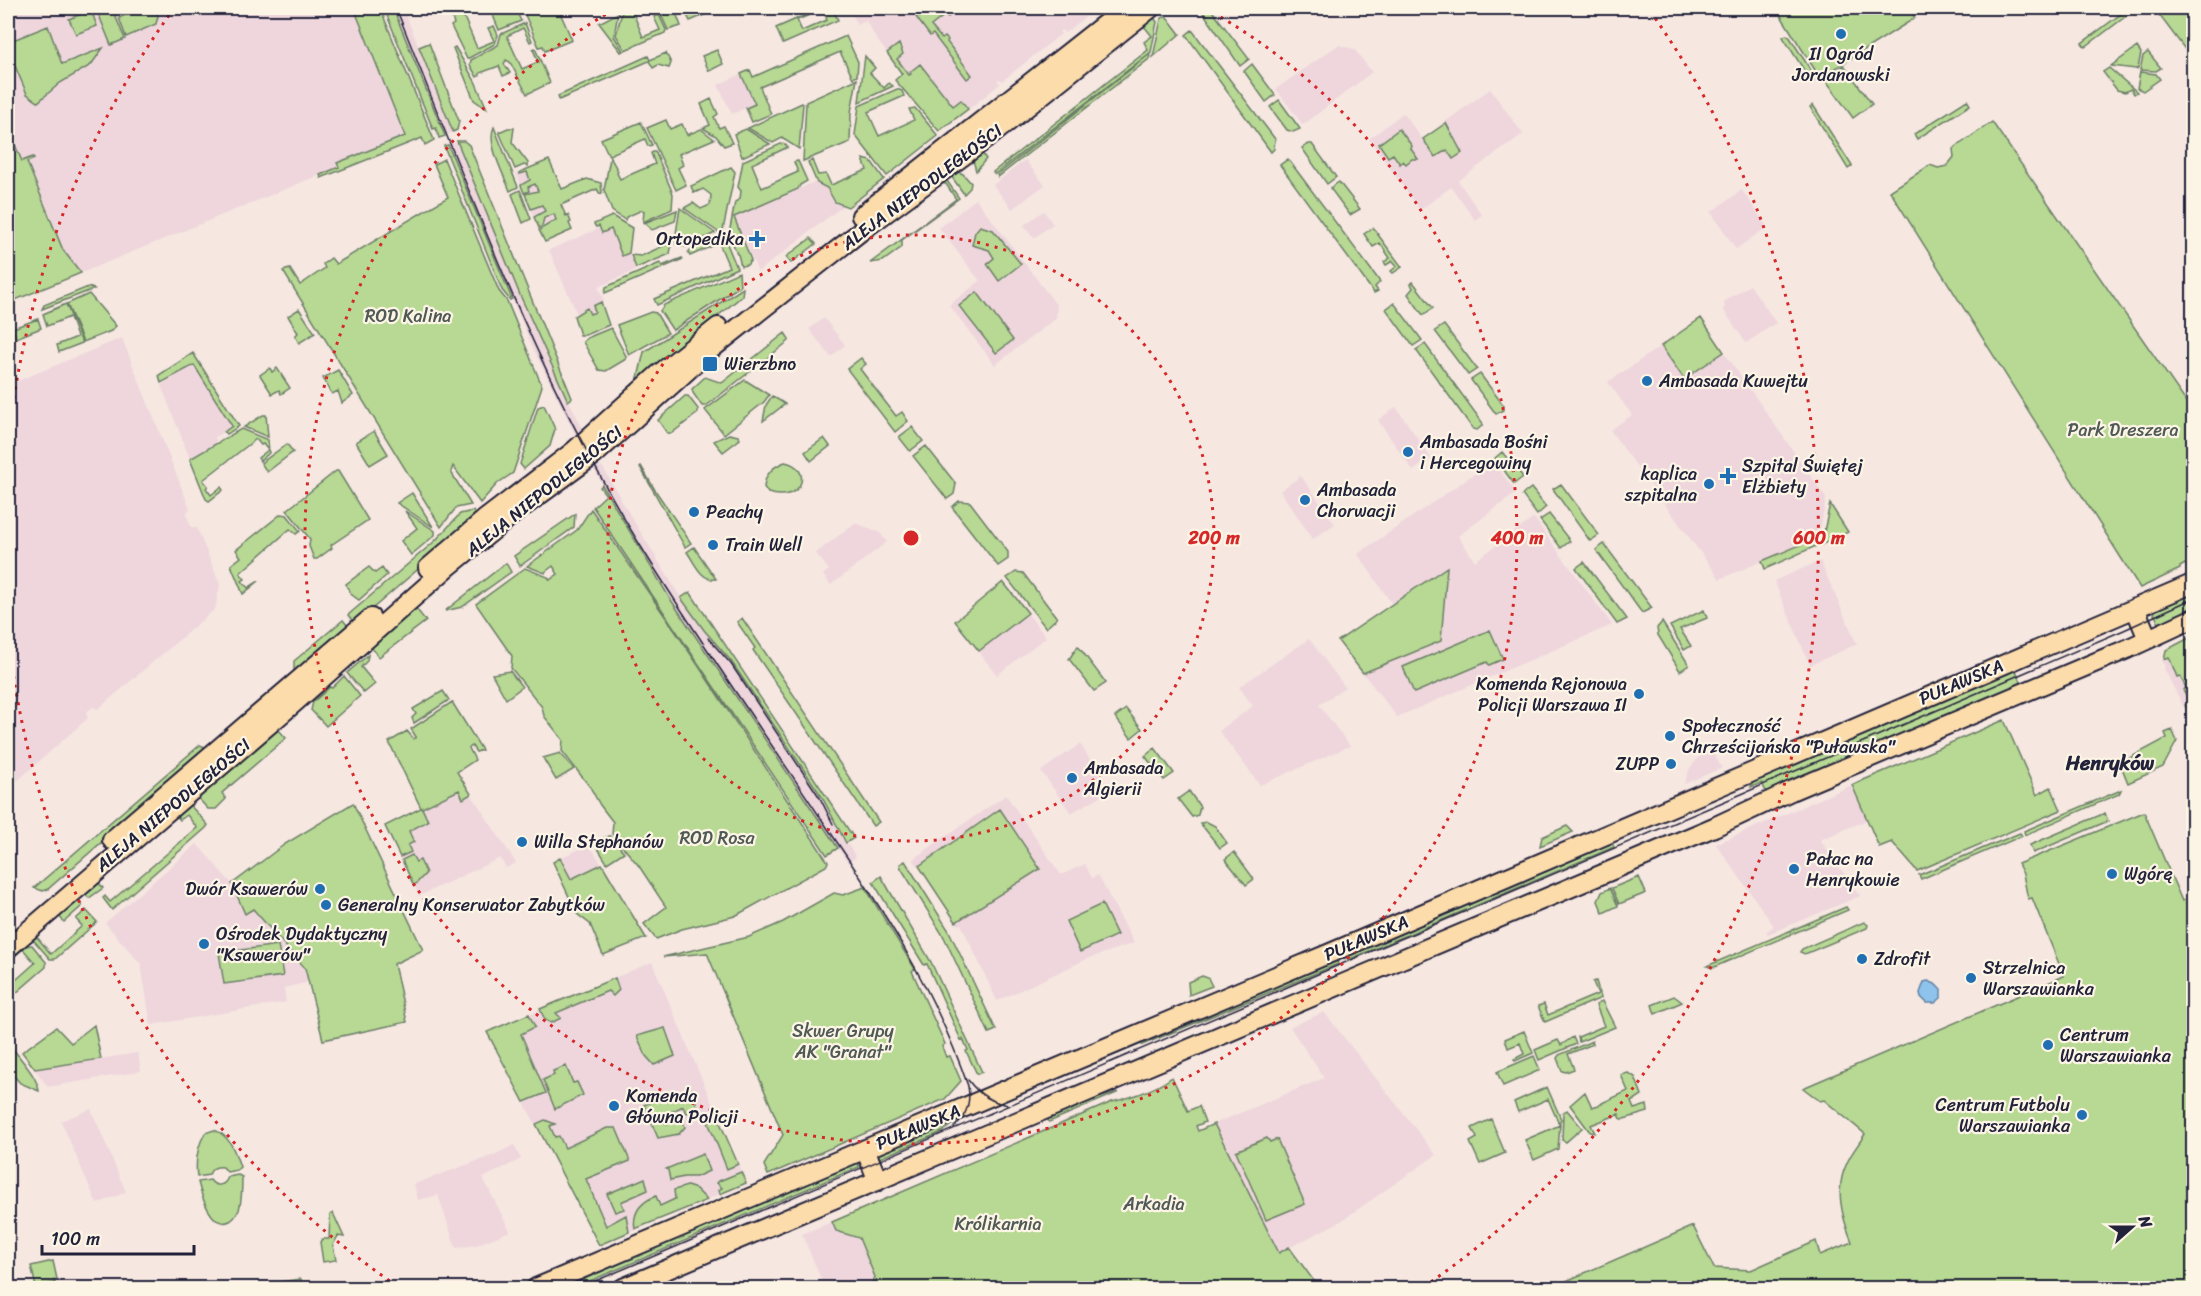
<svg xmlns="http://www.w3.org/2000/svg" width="2201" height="1296" viewBox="0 0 2201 1296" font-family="Sriracha,sans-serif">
  <rect width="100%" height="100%" fill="#f6e7e1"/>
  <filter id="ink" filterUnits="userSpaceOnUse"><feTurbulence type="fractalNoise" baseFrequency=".0167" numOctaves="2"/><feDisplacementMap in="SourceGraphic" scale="12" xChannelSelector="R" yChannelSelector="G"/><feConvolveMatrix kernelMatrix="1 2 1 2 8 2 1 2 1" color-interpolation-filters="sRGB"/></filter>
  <g filter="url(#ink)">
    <!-- built -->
    <path fill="#eed6dc" d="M 8,8 L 371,8 L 422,133 L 8,303 Z
      M 393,8 L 403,8 L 453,132 L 445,136 Z
      M 850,8 L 1097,8 L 1065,33 L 1062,30 L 1059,32 L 1061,34 L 1002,81 L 1000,79 L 997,80 L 1000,84 L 946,127 L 877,40 L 866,21 L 857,25 Z
      M 1338,45 L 1354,49 L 1372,72 L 1303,125 L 1276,89 Z
      M 741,74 L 755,104 L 732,114 L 718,85 Z
      M 1490,89 L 1523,134 L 1458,181 L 1482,215 L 1475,220 L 1451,187 L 1420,210 L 1369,139 L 1403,113 L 1422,139 Z
      M 457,141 L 552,367 L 584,431 L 578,440 L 531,344 L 448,145 Z
      M 1025,160 L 1045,185 L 1012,209 L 993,185 Z
      M 536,165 L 564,234 L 545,242 L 516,173 Z
      M 817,181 L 827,188 L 835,202 L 844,205 L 758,272 L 734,217 Z
      M 1742,190 L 1767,227 L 1736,249 L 1711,212 Z
      M 976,199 L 1057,306 L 1056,318 L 995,365 L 949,305 L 980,281 L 939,228 Z
      M 1044,211 L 1053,224 L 1034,238 L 1024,225 Z
      M 600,228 L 602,233 L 611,229 L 622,256 L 629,253 L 636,270 L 598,287 L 604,301 L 601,303 L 609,325 L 585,335 L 580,335 L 574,319 L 577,314 L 549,250 Z
      M 1750,285 L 1776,323 L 1746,343 L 1723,309 L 1725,307 L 1724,302 Z
      M 824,318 L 845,345 L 831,357 L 809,329 Z
      M 122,338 L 190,509 L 186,514 L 191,527 L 197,528 L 220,585 L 215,609 L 98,709 L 93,707 L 89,710 L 86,713 L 88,718 L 8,789 L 8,385 Z
      M 1661,346 L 1684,379 L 1724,352 L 1826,498 L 1819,537 L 1720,579 L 1610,430 L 1632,415 L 1608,382 Z
      M 194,364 L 232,427 L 215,437 L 217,443 L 190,459 L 161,385 Z
      M 1396,407 L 1431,458 L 1413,471 L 1378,420 Z
      M 1493,461 L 1516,493 L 1458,536 L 1475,561 L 1534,518 L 1612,625 L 1397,717 L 1338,641 L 1392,604 L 1358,554 Z
      M 602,466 L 627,510 L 681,598 L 704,630 L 731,661 L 822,797 L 839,831 L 856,857 L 848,863 L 669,597 L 593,468 Z
      M 1301,476 L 1335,524 L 1313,539 L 1280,491 Z
      M 855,523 L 879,532 L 887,542 L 831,585 L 823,575 L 829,570 L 816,553 Z
      M 1820,561 L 1857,644 L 1810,665 L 1774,581 Z
      M 1003,582 L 1046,637 L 997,675 L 955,621 Z
      M 1309,639 L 1345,687 L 1319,705 L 1350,746 L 1260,785 L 1219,731 L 1253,706 L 1239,687 Z
      M 2169,657 L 2177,677 L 2180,675 L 2192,704 L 2187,707 L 2183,706 L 2164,668 L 2165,667 L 2162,660 Z
      M 1080,744 L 1110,791 L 1071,813 L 1041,771 Z
      M 1707,744 L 1722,768 L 1684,784 L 1690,768 L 1706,749 Z
      M 1852,785 L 1867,820 L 1820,840 L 1860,896 L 1768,934 L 1766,932 L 1774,926 L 1716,844 Z
      M 459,790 L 463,799 L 471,794 L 516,863 L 506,868 L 500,858 L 419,896 L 385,826 Z
      M 1006,795 L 1061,875 L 1085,864 L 1092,878 L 1098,875 L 1134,943 L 1087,959 L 997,1001 L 961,924 L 958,925 L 913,859 Z
      M 197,844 L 232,884 L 245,914 L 252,909 L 305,968 L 309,982 L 284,988 L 286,1002 L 151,1025 L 141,964 L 105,923 Z
      M 589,845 L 602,864 L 571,879 L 560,858 Z
      M 652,962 L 746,1183 L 599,1245 L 487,1032 Z
      M 1324,1012 L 1436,1155 L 1341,1221 L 1279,1253 L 1214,1124 L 1324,1078 L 1290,1027 Z
      M 138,1053 L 141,1071 L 48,1087 L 35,1069 Z
      M 91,1109 L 126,1192 L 97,1204 L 61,1121 Z
      M 514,1145 L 521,1159 L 483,1178 L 510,1231 L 476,1245 L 456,1248 L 438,1195 L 418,1200 L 414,1184 L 494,1155 Z
      M 832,1222 L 836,1231 L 859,1238 L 875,1277 L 870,1288 L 825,1288 L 802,1234 Z"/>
    <!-- green -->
    <path fill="#b7d993" stroke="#6c7e67" stroke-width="1.5" d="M 96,8 L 112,8 L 125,39 L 111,45 Z
      M 140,8 L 165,8 L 156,11 L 158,16 L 156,24 L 126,37 L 119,18 Z
      M 354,8 L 380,8 L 434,140 L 425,145 L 422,138 L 321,178 L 320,175 L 339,167 L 337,163 L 405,136 Z
      M 384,8 L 393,8 L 445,136 L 439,138 L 436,128 L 433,129 Z
      M 443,8 L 479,8 L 463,15 L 477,48 L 494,41 L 488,28 L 494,26 L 498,35 L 495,44 L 467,59 L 451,26 L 454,24 L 451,15 L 447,16 Z
      M 492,8 L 515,8 L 521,21 L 499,30 L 490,8 Z
      M 522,8 L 558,8 L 572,40 L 545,51 L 543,46 L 539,47 Z
      M 623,8 L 631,8 L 643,37 L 660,30 L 654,17 L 659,15 L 666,30 L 665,33 L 625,50 L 616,35 Z
      M 658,8 L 674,8 L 681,26 L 668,30 Z
      M 692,8 L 721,8 L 690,21 L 687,15 Z
      M 832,8 L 838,20 L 783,44 L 776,28 L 810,13 L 810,15 L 797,20 L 802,31 L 827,20 L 824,12 Z
      M 937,8 L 957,8 L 948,17 L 945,15 L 931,26 L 942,39 L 945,37 L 948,40 L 947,42 L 972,75 L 967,79 L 933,34 L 930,36 L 916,17 Z
      M 1200,8 L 1210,8 L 1249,59 L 1240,66 Z
      M 1776,8 L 1908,8 L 1915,18 L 1820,78 Z
      M 2129,8 L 2137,8 L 2085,47 L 2082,43 Z
      M 2154,8 L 2193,8 L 2193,60 Z
      M 91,10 L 97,26 L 76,34 L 69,19 Z
      M 618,13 L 614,36 L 623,51 L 621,52 L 599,23 Z
      M 1153,16 L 1157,22 L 1151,52 L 995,174 L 993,172 L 1148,50 L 1144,42 L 1152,36 L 1144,26 L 982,153 L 986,159 L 976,171 L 973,160 L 977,154 Z
      M 1164,17 L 1167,17 L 1180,34 L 1153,57 L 1161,19 Z
      M 525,23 L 532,41 L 530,42 L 523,28 L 507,36 L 522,69 L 538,62 L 533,49 L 535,48 L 550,83 L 527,94 L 510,62 L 506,60 L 504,64 L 510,73 L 503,76 L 499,66 L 480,73 L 480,75 L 477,77 L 470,65 L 471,60 L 498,45 L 501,34 Z
      M 48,26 L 62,64 L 103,48 L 91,65 L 60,83 L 38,102 L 27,94 L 12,59 L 9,59 L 8,42 Z
      M 1192,30 L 1275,139 L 1274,149 L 1271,152 L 1186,35 Z
      M 1786,35 L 1789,36 L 1817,80 L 1815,81 L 1804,70 L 1783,37 Z
      M 846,36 L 858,62 L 857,76 L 853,78 L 840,52 L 760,87 L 771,114 L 752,122 L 746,108 L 755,104 L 741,74 L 750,70 L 753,77 Z
      M 429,43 L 459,121 L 457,130 L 453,132 L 419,47 Z
      M 899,44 L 903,54 L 897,59 L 909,75 L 911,74 L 910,72 L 920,64 L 953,106 L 961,100 L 968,109 L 939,131 L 895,80 L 902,74 L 887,53 Z
      M 455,47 L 475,81 L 487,109 L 474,100 L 453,48 Z
      M 2137,47 L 2141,53 L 2138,68 L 2136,69 L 2111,66 Z
      M 717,50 L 723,64 L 709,71 L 702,56 Z
      M 2148,52 L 2161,68 L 2156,71 L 2140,70 L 2143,56 Z
      M 666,53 L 671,63 L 669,68 L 658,65 L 653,68 L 649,61 L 559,100 L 558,96 L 648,56 L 650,60 Z
      M 1150,54 L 1149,59 L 998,177 L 997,175 Z
      M 865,56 L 875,68 L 870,73 L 884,88 L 889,83 L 893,86 L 859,102 Z
      M 1252,64 L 1275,95 L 1266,102 L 1244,71 Z
      M 1844,65 L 1872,104 L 1853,118 L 1825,79 Z
      M 2109,68 L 2137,92 L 2134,94 L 2131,89 L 2125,92 L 2117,90 L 2103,72 Z
      M 2140,72 L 2156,74 L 2160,79 L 2143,91 L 2137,88 Z
      M 857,79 L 851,112 L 850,142 L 803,161 L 806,102 Z
      M 897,89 L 902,91 L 904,96 L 868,112 L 879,136 L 914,120 L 909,109 L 915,108 L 938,136 L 887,176 L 855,135 L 859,106 Z
      M 711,99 L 718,114 L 714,117 L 719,128 L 724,126 L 732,143 L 724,146 L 716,136 L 703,128 L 710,125 L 701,104 Z
      M 1279,100 L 1300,129 L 1293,132 L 1287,130 L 1270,107 Z
      M 1967,100 L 1970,105 L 1917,139 L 1914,134 Z
      M 802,103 L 803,104 L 799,149 L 782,138 L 773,143 L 748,128 Z
      M 1813,105 L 1852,166 L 1848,169 L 1810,107 Z
      M 666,120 L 670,129 L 682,124 L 687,135 L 701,129 L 714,139 L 679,154 L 683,165 L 678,168 L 686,185 L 676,190 L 647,128 Z
      M 641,122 L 652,145 L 648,146 L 645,139 L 609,155 L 618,171 L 617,173 L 620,179 L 655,164 L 651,153 L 655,151 L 673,194 L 672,209 L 643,222 L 644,211 L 642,210 L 626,217 L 625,220 L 612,211 L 604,190 L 610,158 L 601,139 Z
      M 1992,122 L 2193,412 L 2193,563 L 2187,566 L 2185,564 L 2180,567 L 2180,569 L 2140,588 L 1890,191 L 1930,165 L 1938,168 L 1947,166 L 1954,157 L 1953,149 Z
      M 1446,123 L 1462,153 L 1453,159 L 1447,150 L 1435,157 L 1423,139 Z
      M 494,127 L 518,187 L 510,191 C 504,175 486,143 494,127 Z
      M 508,128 L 514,128 L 512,142 L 528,163 L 528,166 L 524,165 L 515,169 L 499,132 Z
      M 746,129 L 770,144 L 742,157 L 734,134 Z
      M 1399,129 L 1412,146 L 1411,149 L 1418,159 L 1412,159 L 1406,164 L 1403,161 L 1400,164 L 1393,154 L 1388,157 L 1379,144 Z
      M 9,138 L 12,138 L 22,161 L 33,157 L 34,159 L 27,162 L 63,250 L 81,273 L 8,303 L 8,147 L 12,145 Z
      M 457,141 L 464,141 L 469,145 L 572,398 L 568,401 L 520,295 Z
      M 783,143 L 788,147 L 752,164 L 762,188 L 798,172 L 794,162 L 798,161 L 807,181 L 800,185 L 798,189 L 734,217 L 751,260 L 747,265 L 741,266 L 738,254 L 737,254 L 729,234 L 735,202 L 740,199 L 741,191 L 738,187 L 743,161 Z
      M 1309,144 L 1312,144 L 1336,177 L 1327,184 L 1302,148 Z
      M 448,145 L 512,299 L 510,300 L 502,290 L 444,146 Z
      M 444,159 L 499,291 L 507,301 L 542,386 L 513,473 L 498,483 L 480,503 L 453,466 L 451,472 L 471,505 L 456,508 L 441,527 L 283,271 L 290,269 L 300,285 L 325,268 L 323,264 L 331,258 L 336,264 L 448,197 L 434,164 Z
      M 863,159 L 871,161 L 884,179 L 848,207 L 835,202 L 827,188 L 817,183 L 808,162 L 812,160 L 818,175 L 826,174 L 831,185 L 867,170 Z
      M 1288,159 L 1378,279 L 1380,282 L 1375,287 L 1378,291 L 1374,293 L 1280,165 Z
      M 549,160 L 562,189 L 587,179 L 601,183 L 602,193 L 600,194 L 597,189 L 561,205 L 566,216 L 568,215 L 571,222 L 569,223 L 572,230 L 545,242 L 539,230 L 556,220 L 554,214 L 544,218 L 542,226 L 539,228 L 534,217 L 545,211 L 542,205 L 531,209 L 525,194 L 538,191 L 535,184 L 528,187 L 529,191 L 524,193 L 521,185 L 530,180 L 527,172 L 520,174 L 520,172 Z
      M 731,167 L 735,172 L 723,230 L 718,232 L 684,208 L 693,203 L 701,209 L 710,205 L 711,195 L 703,189 L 694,193 L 691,186 Z
      M 958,172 L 963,174 L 971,183 L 970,188 L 964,194 L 949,173 Z
      M 945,178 L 959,198 L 902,240 L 902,247 L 883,261 L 870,263 L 956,199 L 946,184 L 938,183 Z
      M 1339,182 L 1360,209 L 1350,215 L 1330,188 Z
      M 520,190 L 531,219 L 523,223 L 512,194 Z
      M 680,208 L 715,233 L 686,247 L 676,244 L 675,240 Z
      M 677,210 L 675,221 L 652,230 L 644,223 Z
      M 612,216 L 632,228 L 629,253 L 622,256 L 611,229 L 602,233 L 599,226 L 596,227 L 594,224 Z
      M 980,226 L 993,230 L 1021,264 L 999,281 L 987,264 L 994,258 L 989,250 L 972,245 L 975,232 Z
      M 1373,228 L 1402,267 L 1393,273 L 1391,271 L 1397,266 L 1393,261 L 1386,265 L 1384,262 L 1390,258 L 1380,243 L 1373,247 L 1364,234 Z
      M 720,237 L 725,239 L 737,268 L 657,305 L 654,299 L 729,267 L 719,243 L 690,256 L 688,253 L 690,250 Z
      M 811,238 L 816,244 L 791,263 L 786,257 Z
      M 668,244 L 671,248 L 670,254 L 636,268 L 631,255 L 641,256 Z
      M 682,258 L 683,259 L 605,293 L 606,287 L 660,263 L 662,266 Z
      M 739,272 L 740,286 L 673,330 L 672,329 L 660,311 L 664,305 Z
      M 1413,282 L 1433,308 L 1423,315 L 1408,294 L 1413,288 L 1411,284 Z
      M 88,287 L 94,289 L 42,309 L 44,305 Z
      M 743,288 L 742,296 L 637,382 L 644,352 Z
      M 977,292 L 1013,340 L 996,353 L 959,306 Z
      M 89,294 L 116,326 L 111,331 L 83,342 L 67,304 Z
      M 601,302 L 609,325 L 585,335 L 580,335 L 574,316 L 587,308 L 590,314 L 595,312 L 593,306 Z
      M 1394,303 L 1422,340 L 1413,346 L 1386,309 Z
      M 66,304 L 82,343 L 59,352 L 57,345 L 77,337 L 70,317 L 47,326 L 43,314 Z
      M 299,309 L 315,333 L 299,343 L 295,336 L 298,333 L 288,316 Z
      M 651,312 L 656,313 L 668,333 L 629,355 L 617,325 Z
      M 1701,318 L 1724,352 L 1684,379 L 1661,346 Z
      M 38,319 L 41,328 L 16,338 L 13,328 Z
      M 1444,325 L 1477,369 L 1468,375 L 1435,331 Z
      M 611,328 L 626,356 L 626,359 L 606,371 L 599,370 L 583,342 L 587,338 Z
      M 785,333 L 789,339 L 789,341 L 706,406 L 702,406 L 693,393 L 692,389 L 705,377 L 722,383 Z
      M 1425,344 L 1482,422 L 1483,425 L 1477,430 L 1473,429 L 1416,350 Z
      M 193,353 L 239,426 L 227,434 L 224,432 L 232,426 L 194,365 L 161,383 L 159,375 Z
      M 861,358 L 866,364 L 860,369 L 896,416 L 902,412 L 908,421 L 895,432 L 847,369 Z
      M 270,368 L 272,372 L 277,368 L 290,388 L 281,394 L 279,390 L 272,394 L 260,375 Z
      M 338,370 L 353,395 L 342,403 L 338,391 L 332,394 L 323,378 Z
      M 1480,374 L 1504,406 L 1503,410 L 1496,414 L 1471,380 Z
      M 745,380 L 769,395 L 764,402 L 724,434 L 705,410 Z
      M 685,396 L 688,396 L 698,409 L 698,413 L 672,433 L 667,433 L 658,420 Z
      M 772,396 L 785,404 L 763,421 L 766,405 Z
      M 544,405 L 555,429 L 550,446 L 524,469 L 520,464 L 538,407 Z
      M 263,415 L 266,415 L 268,437 L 244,427 Z
      M 912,427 L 923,441 L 910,451 L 899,437 Z
      M 241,429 L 268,440 L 269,453 L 260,461 L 258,458 L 268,450 L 263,444 L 261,445 L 256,439 L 203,480 L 208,486 L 206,488 L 211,495 L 221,487 L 223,490 L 209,501 L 206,499 L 190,459 Z
      M 374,431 L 388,454 L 370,465 L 356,442 Z
      M 729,434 L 738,436 L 740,439 L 723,452 L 714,441 Z
      M 824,438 L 830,446 L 811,461 L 805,452 Z
      M 287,444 L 293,452 L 267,472 L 261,463 Z
      M 926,446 L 956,484 L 954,494 L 947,499 L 913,456 Z
      M 1502,452 L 1523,477 L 1514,484 L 1495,458 Z
      M 785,462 C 813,467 804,504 768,493 L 764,487 C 765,474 774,466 785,462 Z
      M 641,466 L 655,490 L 691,543 L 685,547 L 640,467 Z
      M 336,471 L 338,471 L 368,520 L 331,545 L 332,548 L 317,559 L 314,559 L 309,546 L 310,539 L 287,510 Z
      M 1561,484 L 1599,535 L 1590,541 L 1553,489 Z
      M 602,485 L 669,597 L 838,848 L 827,855 L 593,507 L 606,495 L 600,487 Z
      M 1531,488 L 1546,507 L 1537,515 L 1522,495 Z
      M 412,493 L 433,527 L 397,503 Z
      M 959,501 L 970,502 L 1008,552 L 1008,559 L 998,566 L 952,507 Z
      M 1830,504 L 1848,532 L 1821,545 Z
      M 591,509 L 682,641 L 828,862 L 826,866 L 735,916 L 682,929 L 656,939 L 644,924 L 666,907 L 639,866 L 612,834 L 613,822 L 600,805 L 590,787 L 562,751 L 563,740 L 544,716 L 542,707 L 511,668 L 512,656 L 476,604 L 525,568 L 548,577 L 550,580 L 558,574 L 553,566 L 545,572 L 545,573 L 527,566 L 577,530 Z
      M 405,511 L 435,531 L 435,535 L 411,555 L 401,541 L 417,528 Z
      M 473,511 L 476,519 L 357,622 L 353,621 L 348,615 L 435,541 L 460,514 Z
      M 281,514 L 287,515 L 300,531 L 296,534 L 290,529 L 240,573 L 245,579 L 242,581 L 248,588 L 259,581 L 243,594 L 231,565 L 241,557 L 236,550 Z
      M 575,514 L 574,527 L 520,566 L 514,556 Z
      M 1549,514 L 1570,541 L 1561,548 L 1540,520 Z
      M 1819,537 L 1816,546 L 1765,569 L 1762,561 Z
      M 1604,544 L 1652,608 L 1642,613 L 1596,550 Z
      M 694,547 L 716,579 C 701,581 695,563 687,552 Z
      M 1584,562 L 1627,619 L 1617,624 L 1576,568 Z
      M 506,563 L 511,572 L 462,607 L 445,611 Z
      M 369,567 L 375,573 L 382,568 L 387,575 L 359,600 L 352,595 L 346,584 Z
      M 1447,567 L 1441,641 L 1363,673 L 1338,641 Z
      M 1016,572 L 1023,573 L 1057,618 L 1046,628 L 1007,578 Z
      M 1003,582 L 1028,613 L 979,651 L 955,621 Z
      M 690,592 L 854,838 L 846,843 L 822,797 L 731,661 L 704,630 L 681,598 Z
      M 2193,592 L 2193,609 L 2159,624 L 2155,615 L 2154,615 L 2155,610 Z
      M 414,606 L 426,621 L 379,657 L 371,647 Z
      M 1704,610 L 1707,618 L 1680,629 L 1691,646 L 1684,650 L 1670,626 Z
      M 742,618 L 879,822 L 873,826 L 753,650 L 755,648 L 737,622 Z
      M 343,620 L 348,626 L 348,630 L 294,673 L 294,661 Z
      M 1662,622 L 1689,665 L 1680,671 L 1658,635 L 1657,628 Z
      M 1490,630 L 1503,659 L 1489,665 L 1487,662 L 1414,693 L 1403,667 Z
      M 2193,636 L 2193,726 L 2185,705 L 2192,704 L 2183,690 L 2186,688 L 2180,676 L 2177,677 L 2169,657 L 2164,659 L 2166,650 Z
      M 1078,646 L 1106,683 L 1094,691 L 1069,659 Z
      M 368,655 L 367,661 L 361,667 L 375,684 L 364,693 L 347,673 Z
      M 2015,668 L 2022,684 L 1766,792 L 1762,783 L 1751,787 L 1753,781 Z
      M 510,671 L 522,687 L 506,699 L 492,674 Z
      M 344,676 L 360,696 L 326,726 L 311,710 L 313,702 L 330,687 L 332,688 Z
      M 443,691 L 449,700 L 414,723 L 412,718 L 416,714 L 413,709 Z
      M 452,702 L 482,750 L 476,752 L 472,746 L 469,748 L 475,760 L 457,772 L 471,794 L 463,799 L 459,790 L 422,808 L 428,821 L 409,831 L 414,842 L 408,845 L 411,852 L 400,857 L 385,826 L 421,808 L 389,742 L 407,731 L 414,739 L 416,737 L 411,729 Z
      M 1126,709 L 1142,729 L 1131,738 L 1115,717 Z
      M 2004,720 L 2037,795 L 2051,787 L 2061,810 L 1917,871 L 1892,842 L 1879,847 L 1852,785 Z
      M 277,728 L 286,738 L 222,793 L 226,799 L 216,809 L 208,809 L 196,796 Z
      M 2172,730 L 2177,741 L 2163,767 L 2128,783 L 2120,763 L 2167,738 L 2165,733 Z
      M 200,745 L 205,747 L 191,764 L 48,889 L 43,891 L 34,888 Z
      M 1155,748 L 1174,773 L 1164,780 L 1145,756 Z
      M 560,753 L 574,769 L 556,780 L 543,758 Z
      M 2121,790 L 2119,794 L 2025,835 L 2024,831 Z
      M 1189,791 L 1200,807 L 1198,815 L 1192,817 L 1178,799 Z
      M 187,802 L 208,825 L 206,828 L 112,910 L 103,898 L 105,896 L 110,902 L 197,828 L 187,815 L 180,820 L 176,815 L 98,882 L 103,888 L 89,898 L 83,893 Z
      M 353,803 L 423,950 L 394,964 L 407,1022 L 323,1040 L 305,968 L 253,909 L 245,914 L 232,884 L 285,844 Z
      M 1000,809 L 1040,869 L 956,922 L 919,866 Z
      M 2144,812 L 2182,901 L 2193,897 L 2193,1288 L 1550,1288 L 1693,1226 L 1714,1268 L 1751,1270 L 1816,1241 L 1820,1255 L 1852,1242 C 1842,1217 1834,1189 1847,1163 C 1851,1153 1859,1144 1865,1134 L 1824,1100 L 1820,1101 L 1803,1088 L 2064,976 L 2032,898 L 2028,899 L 2023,874 L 2018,864 Z
      M 2105,813 L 2108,821 L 2033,853 L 2030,845 Z
      M 1207,822 L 1215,826 L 1227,843 L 1220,848 L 1200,823 Z
      M 1567,826 L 1573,832 L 1540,846 L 1542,837 Z
      M 2020,833 L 2022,836 L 1921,879 L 1919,875 Z
      M 610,836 L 624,852 L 607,863 L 594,842 Z
      M 1611,841 L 1614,847 L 1348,960 L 1346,955 Z
      M 1234,852 L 1254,879 L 1246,885 L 1225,859 Z
      M 412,855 L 416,862 L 420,860 L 426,873 L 414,886 L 402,860 Z
      M 560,858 L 571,879 L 602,864 L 646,938 L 603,955 L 590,924 L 577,914 L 553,862 Z
      M 905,861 L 949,931 L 996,1030 L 989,1033 L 944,937 L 901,868 L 900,864 Z
      M 881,876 L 931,962 L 982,1072 L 977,1074 L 966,1051 L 968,1050 L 963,1039 L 961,1040 L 927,964 L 924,965 L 873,882 Z
      M 1639,877 L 1646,893 L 1619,904 L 1612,888 Z
      M 865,887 L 915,969 L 912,971 L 945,1044 L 942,1046 L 946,1057 L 950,1056 L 961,1081 L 945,1099 L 768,1175 L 764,1165 L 783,1135 L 707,953 L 663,957 L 749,937 L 783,922 L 834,893 L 843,895 Z
      M 1610,888 L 1618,906 L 1603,913 L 1598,901 L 1602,892 Z
      M 77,898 L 82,906 L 64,922 L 59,916 L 36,936 L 51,954 L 82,926 L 76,919 L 86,910 L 97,922 L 55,959 L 50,959 L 30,936 Z
      M 1102,904 L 1117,935 L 1080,952 L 1066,921 Z
      M 1846,907 L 1848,910 L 1712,968 L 1707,966 Z
      M 1864,922 L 1868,925 L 1867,928 L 1805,954 L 1800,952 L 1802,949 Z
      M 32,945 L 46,962 L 46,967 L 8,1000 L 8,987 L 35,963 L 23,949 L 8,962 L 8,956 L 24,946 Z
      M 278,945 L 283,976 L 224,984 L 219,953 Z
      M 1336,959 L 1338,964 L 1142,1045 L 1141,1044 L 1057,1079 L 1056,1077 Z
      M 1202,976 L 1208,978 L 1212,986 L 1189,995 L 1188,982 Z
      M 615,978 L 619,990 L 613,996 L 608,991 L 556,1013 L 561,1018 L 551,1023 L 545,1020 L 540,1009 Z
      M 1596,981 L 1601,998 L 1545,1022 L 1538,1006 L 1544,1004 L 1548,1015 L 1598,994 L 1593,982 Z
      M 1674,996 L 1682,1002 L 1655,1014 L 1652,1005 Z
      M 1602,1001 L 1615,1027 L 1579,1042 L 1578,1037 L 1604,1026 L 1596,1005 Z
      M 529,1014 L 535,1027 L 521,1034 L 546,1093 L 524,1102 L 487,1032 Z
      M 94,1025 L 101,1059 L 35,1069 L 22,1052 L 56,1027 L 71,1043 Z
      M 665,1028 L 675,1056 L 654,1065 L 646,1056 L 637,1036 Z
      M 1524,1031 L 1533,1053 L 1515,1061 L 1514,1059 L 1524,1054 L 1520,1043 L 1508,1048 L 1505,1039 Z
      M 1573,1037 L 1576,1044 L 1539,1060 L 1535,1050 L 1558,1040 L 1561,1045 Z
      M 1592,1041 L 1593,1044 L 1568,1054 L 1574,1069 L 1566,1072 L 1562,1071 L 1557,1058 L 1559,1055 Z
      M 11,1046 C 20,1059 37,1076 39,1091 L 20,1083 L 8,1069 L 8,1050 Z
      M 1534,1056 L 1540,1070 L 1503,1086 L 1497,1072 Z
      M 566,1066 L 573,1083 L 577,1082 L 583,1095 L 555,1109 L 543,1080 L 554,1075 L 553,1071 Z
      M 1628,1073 L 1635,1077 L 1642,1095 L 1631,1102 L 1634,1109 L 1647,1105 L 1648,1112 L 1624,1119 L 1621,1119 L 1619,1114 L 1591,1125 L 1595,1133 L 1590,1132 L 1570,1105 L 1585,1092 L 1592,1107 L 1602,1104 L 1602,1103 L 1628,1091 L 1621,1075 Z
      M 1172,1077 L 1188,1111 L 1199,1106 L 1205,1122 L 1196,1126 L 1198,1131 L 1214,1124 L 1279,1253 L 1289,1247 L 1319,1288 L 870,1288 L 875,1277 L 859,1238 L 836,1231 L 832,1222 L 1112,1102 C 1132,1097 1156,1090 1172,1077 Z
      M 1547,1087 L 1561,1119 L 1559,1124 L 1548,1099 L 1518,1112 L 1514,1102 Z
      M 692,1089 L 698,1109 L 686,1113 L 683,1106 L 671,1112 L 673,1119 L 665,1122 L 667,1124 L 682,1119 L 685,1127 L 679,1134 L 658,1138 L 644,1105 L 673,1093 L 675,1096 Z
      M 1119,1092 L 1049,1122 L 1047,1118 L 1094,1099 Z
      M 1567,1110 L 1582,1128 L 1566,1142 L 1562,1140 L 1563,1113 Z
      M 718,1118 L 738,1164 L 727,1169 L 708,1122 Z
      M 960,1118 L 942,1132 L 875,1160 L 877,1153 Z
      M 1491,1119 L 1505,1153 L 1480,1164 L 1470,1142 L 1477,1138 L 1472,1128 Z
      M 545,1120 L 555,1124 L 550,1126 L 555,1137 L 559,1136 L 565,1148 L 607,1128 L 616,1128 L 630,1161 L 586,1179 L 606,1226 L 626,1215 L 629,1232 L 599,1245 L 536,1124 Z
      M 1560,1125 L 1558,1149 L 1534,1160 L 1525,1140 Z
      M 214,1130 C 230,1135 235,1152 240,1167 L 237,1170 L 227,1172 L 223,1167 C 216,1166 211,1168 209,1175 L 197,1177 C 195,1161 197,1147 205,1133 Z
      M 1267,1138 L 1270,1142 L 1277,1139 L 1305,1204 L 1266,1220 L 1236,1151 Z
      M 703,1154 L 709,1171 L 696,1177 L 684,1177 L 670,1180 L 668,1170 L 666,1169 Z
      M 857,1161 L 859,1167 L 847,1172 L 578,1286 L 577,1284 L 561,1288 Z
      M 741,1172 L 746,1183 L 720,1194 L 719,1190 L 722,1188 L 717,1183 L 719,1181 Z
      M 238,1175 L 242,1177 C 242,1188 242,1200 239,1210 C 237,1214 234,1219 230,1221 C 211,1230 201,1194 198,1182 L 210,1180 C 216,1188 225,1186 228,1177 Z
      M 645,1178 L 648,1190 L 621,1202 L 624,1209 L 615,1212 L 607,1194 Z
      M 687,1186 L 696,1189 L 707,1200 L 635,1229 C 632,1212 641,1202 656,1196 L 660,1206 L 675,1199 L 674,1190 Z
      M 333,1213 L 344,1237 L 338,1236 L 333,1245 L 336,1260 L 323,1262 L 320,1242 L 322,1239 L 329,1239 L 330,1215 Z
      M 53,1261 L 57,1279 L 54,1280 L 55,1283 L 36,1287 L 31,1266 Z
      M 301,1279 L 303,1288 L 265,1288 L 265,1284 Z"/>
    <!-- water -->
    <path fill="#8ec3ec" stroke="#6383a5" stroke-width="1.5" d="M 1928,981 L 1935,984 L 1941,990 L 1941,998 L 1935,1003 L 1927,1003 L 1921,997 L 1920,993 L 1924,982 Z"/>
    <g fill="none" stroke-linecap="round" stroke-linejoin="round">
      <!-- major casing -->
      <g stroke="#22223b" stroke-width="22">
        <path id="major" d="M 861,216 L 1125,8
          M 428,568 L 484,520 L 574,451 L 659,374 L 718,327
          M 2135,608 L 2148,639
          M 112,840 L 371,618
          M 8,948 L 292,705 L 448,567 L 512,515 L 594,455 L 710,350 L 860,232 L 993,134 L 1151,8
          M 865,1149 L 878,1181
          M 536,1288 L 1335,951 L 2194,583
          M 623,1288 L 1714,827 L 1793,790 L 2127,649 L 2194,618"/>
      </g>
      <!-- major -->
      <use href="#major" stroke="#fddcac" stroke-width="18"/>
      <!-- tram -->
      <path stroke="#22223b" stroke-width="1.5" d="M 396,8 C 469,190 537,377 640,545 C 697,638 760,727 820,817 C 880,905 933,985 968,1086 C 971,1103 967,1116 954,1127
        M 708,638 L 731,664 L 820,798 L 833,824
        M 968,1080 C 979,1095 992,1103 1010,1105
        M 579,1288 L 1744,793 L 2124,630 L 2194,598"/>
    </g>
  </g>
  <!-- distance rings -->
  <g fill="none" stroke="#d62828" stroke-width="3" stroke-dasharray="3 6">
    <circle cx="911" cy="538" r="303"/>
    <path d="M1205 8A606 606 0 1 1 617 8"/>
    <path d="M397 1286A908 908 0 0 1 8 633M8 443A908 908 0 0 1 172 11M1650 11A908 908 0 0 1 1425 1286"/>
  </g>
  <!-- markers -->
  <g fill="#1f6fb2" stroke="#fcf5e5" stroke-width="2">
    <circle cx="1841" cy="34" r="6"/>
    <path d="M754 230h6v6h6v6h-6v6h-6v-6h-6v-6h6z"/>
    <rect x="702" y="356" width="16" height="16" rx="3"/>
    <circle cx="1647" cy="381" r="6"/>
    <circle cx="1408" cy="452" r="6"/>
    <path d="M1725 467h6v6h6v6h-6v6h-6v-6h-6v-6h6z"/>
    <circle cx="1709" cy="484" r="6"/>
    <circle cx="1305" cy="500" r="6"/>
    <circle cx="694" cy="512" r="6"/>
    <circle cx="713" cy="545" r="6"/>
    <circle cx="1639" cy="694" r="6"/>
    <circle cx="1670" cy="736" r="6"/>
    <circle cx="1671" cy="764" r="6"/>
    <circle cx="1072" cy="778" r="6"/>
    <circle cx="522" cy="842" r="6"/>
    <circle cx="1794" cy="869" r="6"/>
    <circle cx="2112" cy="874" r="6"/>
    <circle cx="320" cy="889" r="6"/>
    <circle cx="326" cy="905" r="6"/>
    <circle cx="204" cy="944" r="6"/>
    <circle cx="1862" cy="959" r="6"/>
    <circle cx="1971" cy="978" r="6"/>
    <circle cx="2048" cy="1045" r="6"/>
    <circle cx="614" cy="1106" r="6"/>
    <circle cx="2082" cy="1115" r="6"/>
  </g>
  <g text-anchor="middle" stroke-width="4.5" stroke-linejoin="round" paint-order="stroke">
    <!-- poi labels -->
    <g font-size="18" fill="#22223b" stroke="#fcf5e5" text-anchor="start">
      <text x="1841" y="60" text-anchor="middle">II Ogród<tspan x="1841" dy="21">Jordanowski</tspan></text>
      <text x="744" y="245" text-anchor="end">Ortopedika</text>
      <text x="724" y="370">Wierzbno</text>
      <text x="1659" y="387">Ambasada Kuwejtu</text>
      <text x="1420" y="448">Ambasada Bośni<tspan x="1420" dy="21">i Hercegowiny</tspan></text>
      <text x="1742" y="472">Szpital Świętej<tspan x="1742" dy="21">Elżbiety</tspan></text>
      <text x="1697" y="480" text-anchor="end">kaplica<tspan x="1697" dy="21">szpitalna</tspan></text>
      <text x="1317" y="496">Ambasada<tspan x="1317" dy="21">Chorwacji</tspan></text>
      <text x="706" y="518">Peachy</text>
      <text x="725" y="551">Train Well</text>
      <text x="1627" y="690" text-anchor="end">Komenda Rejonowa<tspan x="1627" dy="21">Policji Warszawa II</tspan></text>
      <text x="1682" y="732">Społeczność<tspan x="1682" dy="21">Chrześcijańska "Puławska"</tspan></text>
      <text x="1659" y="770" text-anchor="end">ZUPP</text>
      <text x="1084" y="774">Ambasada<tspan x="1084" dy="21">Algierii</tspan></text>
      <text x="534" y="848">Willa Stephanów</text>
      <text x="1806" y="865">Pałac na<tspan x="1806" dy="21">Henrykowie</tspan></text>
      <text x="2124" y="880">Wgórę</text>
      <text x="308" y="895" text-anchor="end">Dwór Ksawerów</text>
      <text x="338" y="911">Generalny Konserwator Zabytków</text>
      <text x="216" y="940">Ośrodek Dydaktyczny<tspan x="216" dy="21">"Ksawerów"</tspan></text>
      <text x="1874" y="965">Zdrofit</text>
      <text x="1983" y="974">Strzelnica<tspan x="1983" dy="21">Warszawianka</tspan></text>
      <text x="2060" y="1041">Centrum<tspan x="2060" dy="21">Warszawianka</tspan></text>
      <text x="626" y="1102">Komenda<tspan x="626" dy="21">Główna Policji</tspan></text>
      <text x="2070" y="1111" text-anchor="end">Centrum Futbolu<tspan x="2070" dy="21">Warszawianka</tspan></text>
    </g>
    <!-- street labels -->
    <g font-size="18" fill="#22223b" stroke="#fcf5e5">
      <text transform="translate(922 187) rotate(-37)" y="6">ALEJA NIEPODLEGŁOŚCI</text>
      <text transform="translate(544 491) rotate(-39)" y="6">ALEJA NIEPODLEGŁOŚCI</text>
      <text transform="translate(1961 682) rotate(-23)" y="6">PUŁAWSKA</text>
      <text transform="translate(173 805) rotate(-40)" y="6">ALEJA NIEPODLEGŁOŚCI</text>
      <text transform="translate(1366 938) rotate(-23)" y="6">PUŁAWSKA</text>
      <text transform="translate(918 1127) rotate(-23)" y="6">PUŁAWSKA</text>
    </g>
    <!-- park labels -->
    <g font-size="18" fill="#4f5955" stroke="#fcf5e5">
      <text x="408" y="322">ROD Kalina</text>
      <text x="2123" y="436">Park Dreszera</text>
      <text x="717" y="844">ROD Rosa</text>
      <text x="843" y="1037">Skwer Grupy<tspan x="843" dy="21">AK "Granat"</tspan></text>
      <text x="1154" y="1210">Arkadia</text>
      <text x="998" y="1230">Królikarnia</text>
    </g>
    <!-- neighbourhood labels -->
    <g font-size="20" font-weight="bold" fill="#22223b" stroke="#fcf5e5">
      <text x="2110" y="770">Henryków</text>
    </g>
  </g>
  <circle cx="911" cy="538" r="9" fill="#d62828" stroke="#fcf5e5" stroke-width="3"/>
  <g font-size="18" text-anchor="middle" font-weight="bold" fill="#d62828" stroke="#fcf5e5" stroke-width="4.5" stroke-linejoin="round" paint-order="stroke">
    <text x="1214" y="544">200 m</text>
    <text x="1517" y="544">400 m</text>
    <text x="1819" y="544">600 m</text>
  </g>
  <!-- margin -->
  <rect width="2201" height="1296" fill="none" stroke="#fcf5e5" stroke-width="30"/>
  <rect x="15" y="15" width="2171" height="1266" fill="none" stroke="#22223b" stroke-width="2" filter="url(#ink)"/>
  <!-- north arrow -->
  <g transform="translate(2132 1227) rotate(69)" stroke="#fcf5e5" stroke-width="4.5" paint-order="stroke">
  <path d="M0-4.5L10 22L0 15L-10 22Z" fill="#22223b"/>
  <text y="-9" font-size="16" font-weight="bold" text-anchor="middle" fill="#22223b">N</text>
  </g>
  <!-- scale -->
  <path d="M42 1245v9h152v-9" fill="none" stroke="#22223b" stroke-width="3"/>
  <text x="51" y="1245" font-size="18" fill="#22223b" stroke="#fcf5e5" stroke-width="4.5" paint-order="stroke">100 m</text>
</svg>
